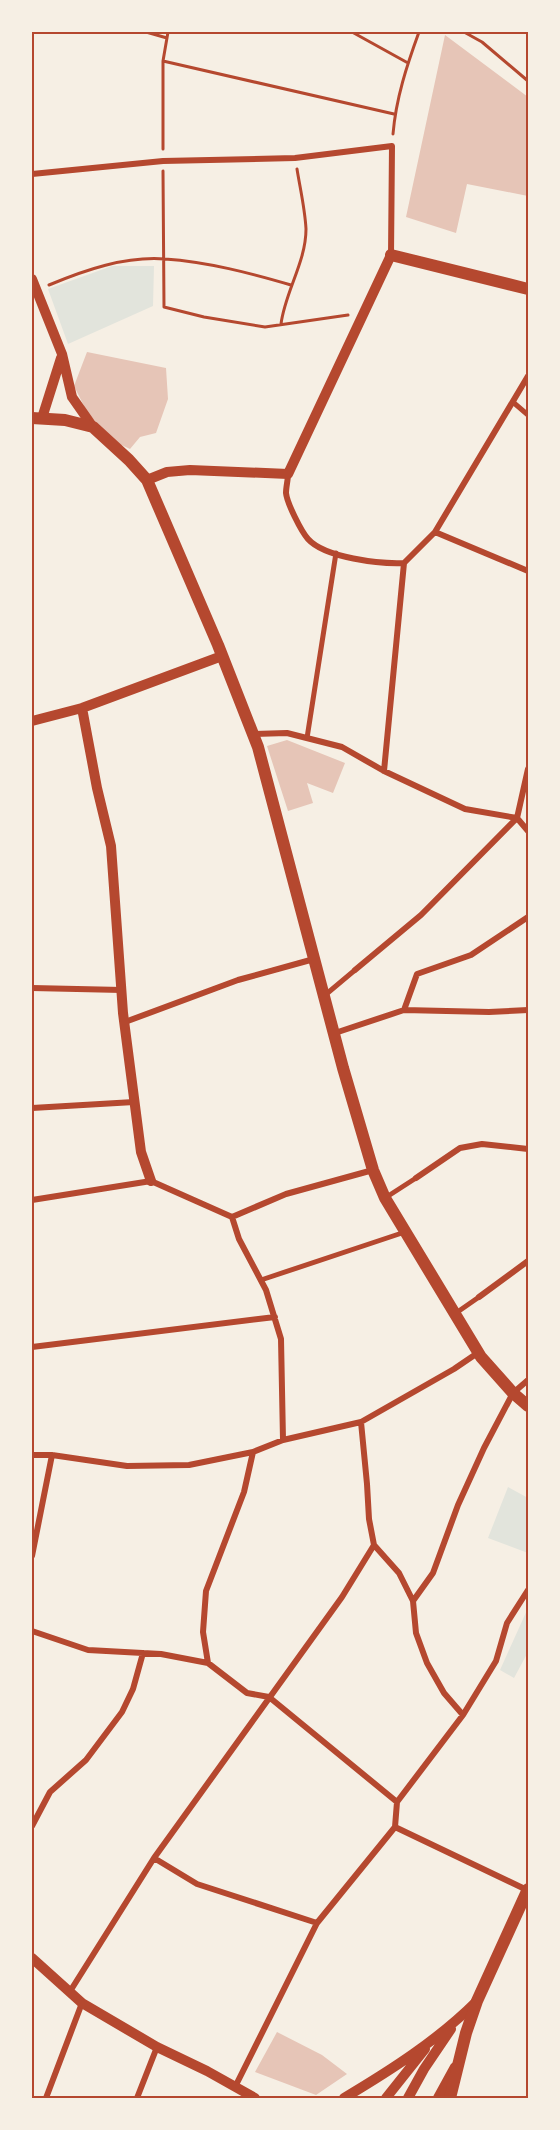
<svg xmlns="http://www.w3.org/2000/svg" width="560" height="2130" viewBox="0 0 560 2130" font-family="Overpass,sans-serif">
  <rect width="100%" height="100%" fill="#f6efe4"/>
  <!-- green -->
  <path fill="#e2e4dc" d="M 112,266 L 154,266 L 153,306 L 68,344 L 48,289 Z
    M 508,1487 L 528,1498 L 528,1553 L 488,1538 Z
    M 528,1608 L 528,1652 L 514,1678 L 500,1670 Z"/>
  <!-- building -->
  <path fill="#e6c5b7" d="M 445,35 L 528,97 L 528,196 L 467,184 L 456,233 L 406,217 Z
    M 87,352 L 166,368 L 168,399 L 156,433 L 140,437 L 130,449 L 113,441 L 87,412 L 74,386 Z
    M 287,740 L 345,763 L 333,793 L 307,783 L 313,803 L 288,811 L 267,746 Z
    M 277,2032 L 322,2055 L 347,2074 L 316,2095 L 255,2072 Z"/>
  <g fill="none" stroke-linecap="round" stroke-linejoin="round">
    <!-- path -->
    <path stroke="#b5482f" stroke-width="3" d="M 146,32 L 167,38
      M 352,32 L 408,63
      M 464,32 L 482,42 L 528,81
      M 163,61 L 394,114
      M 393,134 C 396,98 407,65 419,32
      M 163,149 L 163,61 L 168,32
      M 163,171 L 164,307 L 204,317 L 265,327 L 348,315
      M 49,285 C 85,270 125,256 165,259 C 208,262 250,273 291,285
      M 281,324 C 285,292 306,262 306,229 C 305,209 300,188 297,169"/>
    <!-- pedestrian -->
    <path stroke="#b5482f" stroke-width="5" d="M 514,403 L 528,415
      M 307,738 L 336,553
      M 324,996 L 355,970
      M 385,1198 L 416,1178
      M 261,1280 L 405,1232
      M 456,1313 L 479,1297"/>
    <!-- minor -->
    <path stroke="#b5482f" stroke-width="6" d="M 32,174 L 163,161 L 295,158 L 392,146 L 391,255
      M 288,474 C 288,480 286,487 286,493 C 287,503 301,531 308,539 C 325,558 380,564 404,563
      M 435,532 L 528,571
      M 404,563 L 435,532 L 528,376
      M 253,734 L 287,733 L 342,747 L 384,771 L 465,809 L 517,818
      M 384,771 L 404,563
      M 517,818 L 528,769
      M 517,818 L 528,831
      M 355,970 L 421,915 L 517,818
      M 32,988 L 122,990
      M 404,1010 L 417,974 L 471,955 L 528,917
      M 125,1022 L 238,980 L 314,959
      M 335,1033 L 404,1010 L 489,1012 L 528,1010
      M 32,1108 L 134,1102
      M 416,1178 L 460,1148 L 482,1144 L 528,1149
      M 32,1200 L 151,1181 L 232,1217 L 286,1194 L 373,1170
      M 232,1217 L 239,1239 L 266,1290 L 281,1339 L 283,1440
      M 479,1297 L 528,1261
      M 32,1347 L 275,1317
      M 361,1422 L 367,1484 L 369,1519 L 374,1545 L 399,1573 L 413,1601
      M 32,1455 L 52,1455 L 127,1466 L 189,1465 L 253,1452 L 283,1440 L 361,1422 L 454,1369 L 479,1352
      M 32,1556 L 52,1455
      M 32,1631 L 88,1650 L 161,1654 L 208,1663 L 247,1693 L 269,1697 L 397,1802
      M 208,1663 L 203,1632 L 206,1591 L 244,1492 L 253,1452
      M 463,1715 L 444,1693 L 427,1663 L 416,1633 L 413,1601 L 433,1573 L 458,1505 L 484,1448 L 513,1393 L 528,1380
      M 32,1826 L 50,1792 L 86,1760 L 122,1712 L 133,1689 L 143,1653
      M 395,1827 L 527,1890
      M 154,1858 L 197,1884 L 317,1923
      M 69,1993 L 154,1858 L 342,1597 L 374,1545
      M 235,2087 L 317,1923 L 395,1827 L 397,1802 L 463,1715 L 496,1661 L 507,1623 L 528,1590
      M 46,2098 L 82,2003
      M 137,2098 L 157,2047"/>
    <!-- tertiary -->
    <path stroke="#b5482f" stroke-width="10" d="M 32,279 L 62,354 L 72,397 L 93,427
      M 42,418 L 61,358
      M 147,480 L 167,472 L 190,470 L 288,474 L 391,255
      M 82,708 L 97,788 L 111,846 L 123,1013 L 141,1152 L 151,1181
      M 32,721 L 82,708 L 222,656
      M 32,1958 L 82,2003 L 157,2047 L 207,2071 L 255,2098
      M 344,2098 C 391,2070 438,2040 477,2001
      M 386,2098 L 425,2049
      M 408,2098 L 424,2069 L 451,2029
      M 438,2098 L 455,2067"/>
    <!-- secondary -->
    <path stroke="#b5482f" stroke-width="12" d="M 391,255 L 528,289
      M 32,418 L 65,420 L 93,427 L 129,460 L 147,480 L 218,645 L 258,747 L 343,1068 L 373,1170 L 385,1198 L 481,1357 L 513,1393 L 528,1406
      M 450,2098 L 466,2033 L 477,2001 L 528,1889"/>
  </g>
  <!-- border -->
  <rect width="560" height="2130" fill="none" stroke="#f6efe4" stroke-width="66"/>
  <rect x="33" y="33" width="494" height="2064" fill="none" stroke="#b5482f" stroke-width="2"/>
</svg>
